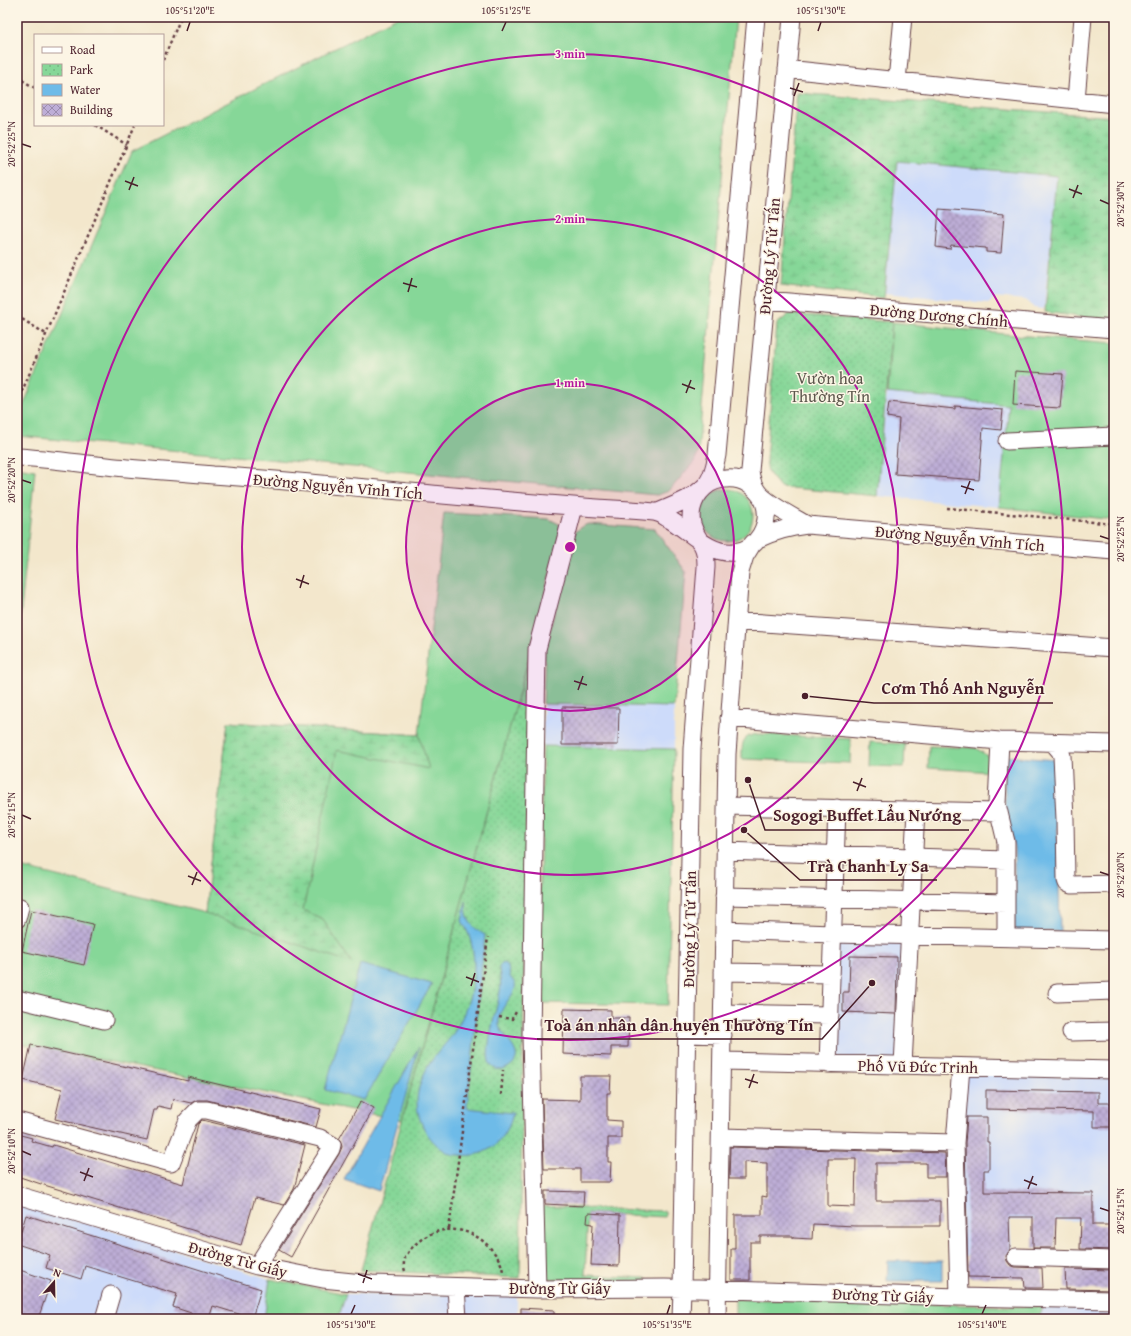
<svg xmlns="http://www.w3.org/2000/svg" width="1131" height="1336" viewBox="0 0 1131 1336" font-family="'Gentium Book Plus',serif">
  <defs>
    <pattern id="wetland-marsh" width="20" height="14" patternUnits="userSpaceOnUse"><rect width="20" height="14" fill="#86d798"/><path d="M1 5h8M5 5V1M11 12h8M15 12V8" fill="none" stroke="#75b883"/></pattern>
    <pattern id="park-dots" width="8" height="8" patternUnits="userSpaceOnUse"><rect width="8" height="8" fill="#86d798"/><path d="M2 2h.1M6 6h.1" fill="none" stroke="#75b883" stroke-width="1.8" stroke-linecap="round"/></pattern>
    <pattern id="building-cross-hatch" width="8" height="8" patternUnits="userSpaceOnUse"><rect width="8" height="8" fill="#beaed7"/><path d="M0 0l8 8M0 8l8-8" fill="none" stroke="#9c8daf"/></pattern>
  </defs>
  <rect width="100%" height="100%" fill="#fcf5e5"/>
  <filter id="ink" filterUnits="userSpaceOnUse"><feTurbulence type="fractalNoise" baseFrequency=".025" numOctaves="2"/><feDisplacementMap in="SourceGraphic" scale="8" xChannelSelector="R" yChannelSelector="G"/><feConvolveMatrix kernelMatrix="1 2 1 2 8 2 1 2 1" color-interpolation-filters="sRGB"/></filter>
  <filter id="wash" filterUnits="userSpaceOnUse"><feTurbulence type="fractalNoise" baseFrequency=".012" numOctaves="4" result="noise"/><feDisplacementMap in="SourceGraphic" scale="16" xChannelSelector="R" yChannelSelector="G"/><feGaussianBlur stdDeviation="0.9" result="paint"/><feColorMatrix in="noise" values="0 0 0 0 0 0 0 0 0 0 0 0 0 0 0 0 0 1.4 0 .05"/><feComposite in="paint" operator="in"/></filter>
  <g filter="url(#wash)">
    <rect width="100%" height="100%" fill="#f3e7cc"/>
    <!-- built -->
    <path fill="#cddbfa" d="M 897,161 L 1057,176 L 1044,309 L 1034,308 L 1026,300 L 996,297 L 988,303 L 885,293 Z
      M 887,393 L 1009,405 L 999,507 L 877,496 Z
      M 543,704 L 674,707 L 674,749 L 543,746 Z
      M 832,934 L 909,936 L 903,1065 L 828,1064 Z
      M 965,1074 L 1114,1077 L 1114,1221 L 1010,1220 L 1012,1254 L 962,1256 L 959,1143 Z
      M 17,1202 L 270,1279 L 264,1319 L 17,1319 Z
      M 346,1294 L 517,1295 L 517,1319 L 338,1319 Z
      M 1041,1307 L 1114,1309 L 1114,1319 L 1040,1319 Z"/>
    <!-- green -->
    <path fill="#86d798" stroke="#687b62" d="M 397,17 L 736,17 L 698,453 L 694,462 L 669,491 L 657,495 L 17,436 L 17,420 L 132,151 Z
      M 892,322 L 1015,335 L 1114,343 L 1114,520 L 999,507 L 1009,405 L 887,393 Z
      M 17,467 L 35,470 L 17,651 Z
      M701 515a26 26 0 1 1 52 0a26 26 0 1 1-52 0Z
      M 444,513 L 549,519 L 559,524 L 560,533 L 528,661 L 402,1120 L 17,1043 L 17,866 L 205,913 L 228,722 L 419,735 Z
      M 588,524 L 655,529 L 686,572 L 674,707 L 543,704 L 545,649 L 575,532 L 581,527 Z
      M 760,734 L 851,739 L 850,763 L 742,759 C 742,743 741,735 760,734 Z
      M 870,742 L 905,744 L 904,767 L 869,766 Z
      M 543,746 L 674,749 L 668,1005 L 537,1003 Z
      M 929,746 L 976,748 L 993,760 L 993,772 L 928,768 Z
      M 533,1206 L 665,1211 L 665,1217 L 588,1213 L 585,1275 L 648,1278 L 648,1283 L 532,1278 Z
      M 270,1279 L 346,1294 L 338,1319 L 264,1319 Z
      M 735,1299 L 1041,1307 L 1040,1319 L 735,1319 Z"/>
    <!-- wetland -->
    <path fill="url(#wetland-marsh)" stroke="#687b62" d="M 797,93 L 1114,117 L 1114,322 L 1045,312 L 1057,176 L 897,161 L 884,298 L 781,286 Z
      M 228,722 L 419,735 L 429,769 L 337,750 L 303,910 L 323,920 L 352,963 L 205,913 Z"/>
    <!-- park -->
    <path fill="url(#park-dots)" stroke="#687b62" d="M 789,314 L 892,322 L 877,496 L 780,487 L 768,472 L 766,460 L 777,324 Z
      M 528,661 L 520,1278 L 361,1270 Z"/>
    <!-- water -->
    <path fill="#6ebbe8" stroke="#5c6d8a" d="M 1004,756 L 1056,760 L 1060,931 L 1015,933 L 1014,849 L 1005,805 Z
      M 466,901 C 466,920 470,926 485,935 L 467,1108 L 513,1113 C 508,1139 487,1159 460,1155 C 457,1155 453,1155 451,1154 C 441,1150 433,1142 428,1135 C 414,1114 414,1094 425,1072 C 431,1059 441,1049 450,1038 C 473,1007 484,956 462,921 Z
      M 504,963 C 510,967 508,971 510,976 C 511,979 514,981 515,984 C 518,994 498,1006 499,1023 C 499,1038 535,1056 503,1070 C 498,1070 493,1069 490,1064 C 483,1051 498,1006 500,991 C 502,983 499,975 499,967 L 501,964 Z
      M 360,964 L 432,984 L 364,1100 L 325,1090 Z
      M 419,1047 L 379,1191 L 344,1179 Z
      M 888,1261 L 942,1261 L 942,1281 L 887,1281 Z"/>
    <g id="blocks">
      <!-- building -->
      <path fill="url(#building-cross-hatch)" fill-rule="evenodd" d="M 939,209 L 1004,214 L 1001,253 L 986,252 L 986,248 L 951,245 L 950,249 L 936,247 Z
        M 1015,371 L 1063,374 L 1060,408 L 1013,405 Z
        M 889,402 L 955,409 L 955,406 L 1003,410 L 1001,430 L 983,428 L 979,480 L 895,474 L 899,419 L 887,417 Z
        M 562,707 L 619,708 L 618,745 L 562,745 Z
        M 31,910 L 93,924 L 84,965 L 22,951 Z
        M 850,956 L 897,957 L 896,1014 L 843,1012 L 843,992 L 849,992 Z
        M 564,1009 L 611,1010 L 611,1018 L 629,1018 L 628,1047 L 611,1047 L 611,1056 L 563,1054 Z
        M 31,1045 L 188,1081 L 188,1077 L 321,1109 L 316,1127 L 207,1100 L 197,1100 L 191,1103 L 173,1099 L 171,1109 L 158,1106 L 157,1110 L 154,1110 L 147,1140 L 55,1119 L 62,1089 L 23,1080 Z
        M 580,1076 L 611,1076 L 610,1093 L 607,1093 L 607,1120 L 621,1121 L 621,1138 L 608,1138 L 608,1162 L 611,1162 L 610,1182 L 580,1182 L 580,1169 L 544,1169 L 542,1099 L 580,1100 Z
        M 986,1090 L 1098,1092 L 1098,1103 L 1114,1103 L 1114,1127 L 1094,1127 L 1094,1111 L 986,1109 Z
        M 361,1101 L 374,1108 L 291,1257 L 279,1250 L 339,1154 L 342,1147 L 341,1142 L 339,1139 Z
        M 967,1117 L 987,1117 L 987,1142 L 989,1142 L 989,1170 L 984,1170 L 984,1192 L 1093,1193 L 1093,1225 L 1114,1225 L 1114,1250 L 1080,1249 L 1081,1218 L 1056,1218 L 1055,1248 L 1033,1248 L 1033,1217 L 1009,1217 L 1010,1249 L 1006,1256 L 1007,1261 L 1010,1265 L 1015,1267 L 1042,1268 L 1043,1288 L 1025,1288 L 1024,1278 L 968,1277 L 965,1143 Z
        M 202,1120 L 305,1145 L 294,1189 L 284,1205 L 255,1198 L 241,1245 L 41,1184 L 17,1176 L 17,1134 L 32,1138 L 31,1141 L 52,1147 L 53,1145 L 183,1184 L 198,1124 Z
        M 730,1147 L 945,1153 L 946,1177 L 926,1177 L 926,1163 L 876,1163 L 876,1201 L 940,1201 L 940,1226 L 855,1226 L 813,1224 L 812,1239 L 793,1238 L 793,1236 L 760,1236 L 760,1242 L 750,1242 L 750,1280 L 731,1280 L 731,1249 L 735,1249 L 735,1215 L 762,1215 L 762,1196 L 767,1197 L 767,1163 L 744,1162 L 744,1179 L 729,1179 ZM 828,1159 L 856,1159 L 855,1207 L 828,1206 Z
        M 545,1191 L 584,1192 L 583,1206 L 545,1204 Z
        M 588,1213 L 620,1215 L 619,1266 L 591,1265 L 593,1224 L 587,1223 Z
        M 26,1215 L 261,1289 L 252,1318 L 213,1306 L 209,1319 L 173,1307 L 177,1294 L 85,1266 L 81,1279 L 46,1268 L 50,1255 L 17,1244 Z
        M 17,1269 L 51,1281 L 38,1319 L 17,1319 Z
        M 1065,1269 L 1114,1270 L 1114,1290 L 1066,1289 Z
        M 521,1308 L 554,1310 L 554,1319 L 521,1319 Z"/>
    </g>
  </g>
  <g filter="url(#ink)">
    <use href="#blocks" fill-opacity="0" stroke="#633d43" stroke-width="1"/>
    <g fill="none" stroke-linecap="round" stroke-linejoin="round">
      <!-- minor casing -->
      <g stroke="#633d43" stroke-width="19">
        <path id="minor" d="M 792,17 L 750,471 C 751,478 753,485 757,491 C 764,502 795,518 807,525
          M 787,69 L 1114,104
          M 897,81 L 903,17
          M 1076,100 L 1083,17
          M 765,300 L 1114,329
          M 1007,441 L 1114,436
          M 17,457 C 54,459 90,465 127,468 C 156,471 185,472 213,475 C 279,480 344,486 410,492 C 464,497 518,502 573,506 C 600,509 627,509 654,512 C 659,513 663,515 667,518 C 688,529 709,555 734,552 C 757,550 772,524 764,502 C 759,491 748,481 735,479 C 724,478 712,480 704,488 C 692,499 687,517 695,532 C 698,539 704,545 705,553 C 706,558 706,563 706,567 L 692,749 L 682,1289 L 681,1319
          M 658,512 C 674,505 692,499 705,486 C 712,479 715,465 717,455 L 756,17
          M 758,539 C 774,531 790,527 807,525 L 1114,551
          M 737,621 L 1114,648
          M 729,718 L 1000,741 L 1114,744
          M 1000,741 L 997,804 L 1006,842 L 1006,938
          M 1053,743 L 1060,751 L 1062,756 L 1065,819 L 1066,880 L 1067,883 L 1071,885 L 1114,884
          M 726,806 L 998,812
          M 725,851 L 1006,860
          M 724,896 L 1006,903
          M 17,919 L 20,907
          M 724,930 L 832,934 L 1114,940
          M 723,972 L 831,974
          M 1057,993 L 1114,991
          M 17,999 L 104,1020
          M 723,1013 L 830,1015
          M 1071,1032 L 1114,1031
          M 687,1034 L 723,1035
          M 722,1061 L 1114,1070
          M 828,1064 L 837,808
          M 903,1065 L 916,810
          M 17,1121 L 171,1163 L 188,1120 L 198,1110 L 207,1110 L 320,1138 L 332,1145 L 331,1149 L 257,1266
          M 721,1137 L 955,1143
          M 17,1195 L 257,1266 L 323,1279 L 372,1284 L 537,1289 L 665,1288 L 959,1297 L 1114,1300
          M 1016,1257 L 1114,1260
          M 456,1287 L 458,1319
          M 537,1289 L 531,1036 L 537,649 L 574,507
          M 959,1297 L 955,1143 L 961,1067
          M 104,1319 L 111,1295
          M 717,1319 L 727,754 L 740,572 L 745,556 L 753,543"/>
      </g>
      <!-- path -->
      <path stroke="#633d43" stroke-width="2.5" stroke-dasharray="3 3" stroke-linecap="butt" d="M 163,60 L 181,17
        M 17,77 L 35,88
        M 95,125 L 127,145
        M 17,316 L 46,334
        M 17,403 L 135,125
        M 947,508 L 1114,524
        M 499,1017 L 512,1019 L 516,1012
        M 501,1095 L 503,1070
        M 449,1229 L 488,937
        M 405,1271 C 402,1262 405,1256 411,1249 C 433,1223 470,1223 492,1250 C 498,1257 503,1265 503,1274"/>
      <!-- minor -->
      <use href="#minor" stroke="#fff" stroke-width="17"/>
    </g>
  </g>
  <!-- ticks -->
  <path fill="none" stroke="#4a1f2b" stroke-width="1.5" d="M 187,31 L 190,22M 502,31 L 506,22M 818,31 L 821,22M 790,88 L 803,92M 794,96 L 799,83M 22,144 L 31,147M 125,181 L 138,186M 1069,189 L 1082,194M 129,190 L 134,177M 1073,198 L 1078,185M 1100,200 L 1109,204M 403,283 L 417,287M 408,292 L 412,278M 682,384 L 695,389M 686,393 L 691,380M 22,480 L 31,483M 961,486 L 974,490M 965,494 L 970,481M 1100,536 L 1109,539M 296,579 L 309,584M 300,588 L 304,575M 574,681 L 587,685M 578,690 L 583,676M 853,782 L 866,787M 857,791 L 862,778M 22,815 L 31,819M 1100,872 L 1109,875M 188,876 L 201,881M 192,885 L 197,872M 466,977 L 479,982M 471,986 L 475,973M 745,1079 L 758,1083M 749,1088 L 754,1074M 22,1151 L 31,1155M 80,1172 L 93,1177M 1024,1180 L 1037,1185M 84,1181 L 89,1168M 1028,1189 L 1033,1176M 1100,1208 L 1109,1211M 358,1274 L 372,1279M 363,1283 L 367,1270M 351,1314 L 355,1305M 667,1314 L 670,1305M 982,1314 L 986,1305"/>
  <!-- distance rings -->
  <circle cx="570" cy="547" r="164" fill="#b5179e" fill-opacity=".12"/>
  <g fill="none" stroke="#b5179e" stroke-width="2">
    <circle cx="570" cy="547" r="164"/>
    <circle cx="570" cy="547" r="328"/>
    <circle cx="570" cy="547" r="493"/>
  </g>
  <g text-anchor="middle" stroke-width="3" stroke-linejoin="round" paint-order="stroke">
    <!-- street labels -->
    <g font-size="16" fill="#4a1f2b" stroke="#fcf5e5">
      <text transform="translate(769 256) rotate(-85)" y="6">Đường Lý Tử Tấn</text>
      <text transform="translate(939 315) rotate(5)" y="6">Đường Dương Chính</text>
      <text transform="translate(338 486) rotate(5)" y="6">Đường Nguyễn Vĩnh Tích</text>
      <text transform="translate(960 538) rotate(5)" y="6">Đường Nguyễn Vĩnh Tích</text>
      <text transform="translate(689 929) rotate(-89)" y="6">Đường Lý Tử Tấn</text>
      <text transform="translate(918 1066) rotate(1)" y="6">Phố Vũ Đức Trinh</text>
      <text transform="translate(238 1259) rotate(15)" y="6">Đường Từ Giấy</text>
      <text x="560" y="1294">Đường Từ Giấy</text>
      <text transform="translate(883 1295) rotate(2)" y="6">Đường Từ Giấy</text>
    </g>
    <!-- park labels -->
    <g font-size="16" fill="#5c564c" stroke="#fcf5e5">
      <text x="830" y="384">Vườn hoa<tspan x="830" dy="18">Thường Tín</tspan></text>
    </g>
  </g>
  <circle cx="570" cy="547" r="6" fill="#b5179e" stroke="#fcf5e5" stroke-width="2"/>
  <g font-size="12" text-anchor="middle" font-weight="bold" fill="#b5179e" stroke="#fcf5e5" stroke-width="3" stroke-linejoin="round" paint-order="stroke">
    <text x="570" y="58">3 min</text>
    <text x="570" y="223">2 min</text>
    <text x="570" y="387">1 min</text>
  </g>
  <!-- callouts -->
  <path fill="none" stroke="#4a1f2b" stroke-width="1.5" d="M805 696L874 703H1053M748 780L765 830H969M744 830L800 880H937M872 983L822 1039H537"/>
  <g fill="#4a1f2b" stroke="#fcf5e5" stroke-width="1.5">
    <circle cx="805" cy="696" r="4"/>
    <circle cx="748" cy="780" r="4"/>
    <circle cx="744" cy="830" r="4"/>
    <circle cx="872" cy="983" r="4"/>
  </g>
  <g font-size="17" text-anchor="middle" font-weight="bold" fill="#4a1f2b" stroke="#fcf5e5" stroke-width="3" stroke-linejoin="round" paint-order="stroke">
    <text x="963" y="694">Cơm Thố Anh Nguyễn</text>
    <text x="867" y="821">Sogogi Buffet Lẩu Nướng</text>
    <text x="868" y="872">Trà Chanh Ly Sa</text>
    <text x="679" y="1031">Toà án nhân dân huyện Thường Tín</text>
  </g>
  <!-- margin -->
  <rect width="1131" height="1336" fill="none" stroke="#fcf5e5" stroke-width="44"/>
  <!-- legend -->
  <rect x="34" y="34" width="130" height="92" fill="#fcf5e5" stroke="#b59f9b"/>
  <rect x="42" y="47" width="20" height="6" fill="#ffffff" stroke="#b59f9b"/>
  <text x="70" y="54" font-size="12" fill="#4a1f2b">Road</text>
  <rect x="42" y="64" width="20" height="12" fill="url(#park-dots)" stroke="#b59f9b"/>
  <text x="70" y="74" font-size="12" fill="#4a1f2b">Park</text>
  <rect x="42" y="84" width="20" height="12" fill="#6ebbe8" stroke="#b59f9b"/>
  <text x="70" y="94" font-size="12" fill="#4a1f2b">Water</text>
  <rect x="42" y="104" width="20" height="12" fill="url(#building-cross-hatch)" stroke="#b59f9b"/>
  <text x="70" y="114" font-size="12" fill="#4a1f2b">Building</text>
  <!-- north arrow -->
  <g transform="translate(54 1282) rotate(20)" stroke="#fcf5e5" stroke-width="3" paint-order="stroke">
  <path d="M0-3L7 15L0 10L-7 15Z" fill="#4a1f2b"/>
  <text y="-6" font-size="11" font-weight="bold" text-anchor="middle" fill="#4a1f2b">N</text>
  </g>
  <rect x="22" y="22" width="1087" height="1292" fill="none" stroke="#4a1f2b" stroke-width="1.5"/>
  <g font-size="10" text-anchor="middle" fill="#4a1f2b">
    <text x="190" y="14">105°51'20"E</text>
    <text x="506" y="14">105°51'25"E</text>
    <text x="821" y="14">105°51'30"E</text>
    <text transform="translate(11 144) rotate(-90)" y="4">20°52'25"N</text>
    <text transform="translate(1120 204) rotate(-90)" y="4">20°52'30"N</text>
    <text transform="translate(11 480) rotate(-90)" y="4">20°52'20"N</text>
    <text transform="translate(1120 539) rotate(-90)" y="4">20°52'25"N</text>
    <text transform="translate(11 815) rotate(-90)" y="4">20°52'15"N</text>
    <text transform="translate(1120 875) rotate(-90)" y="4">20°52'20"N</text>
    <text transform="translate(11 1151) rotate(-90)" y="4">20°52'10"N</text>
    <text transform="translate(1120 1211) rotate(-90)" y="4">20°52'15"N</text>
    <text x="351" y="1328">105°51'30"E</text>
    <text x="667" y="1328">105°51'35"E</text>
    <text x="982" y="1328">105°51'40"E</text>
  </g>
</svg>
